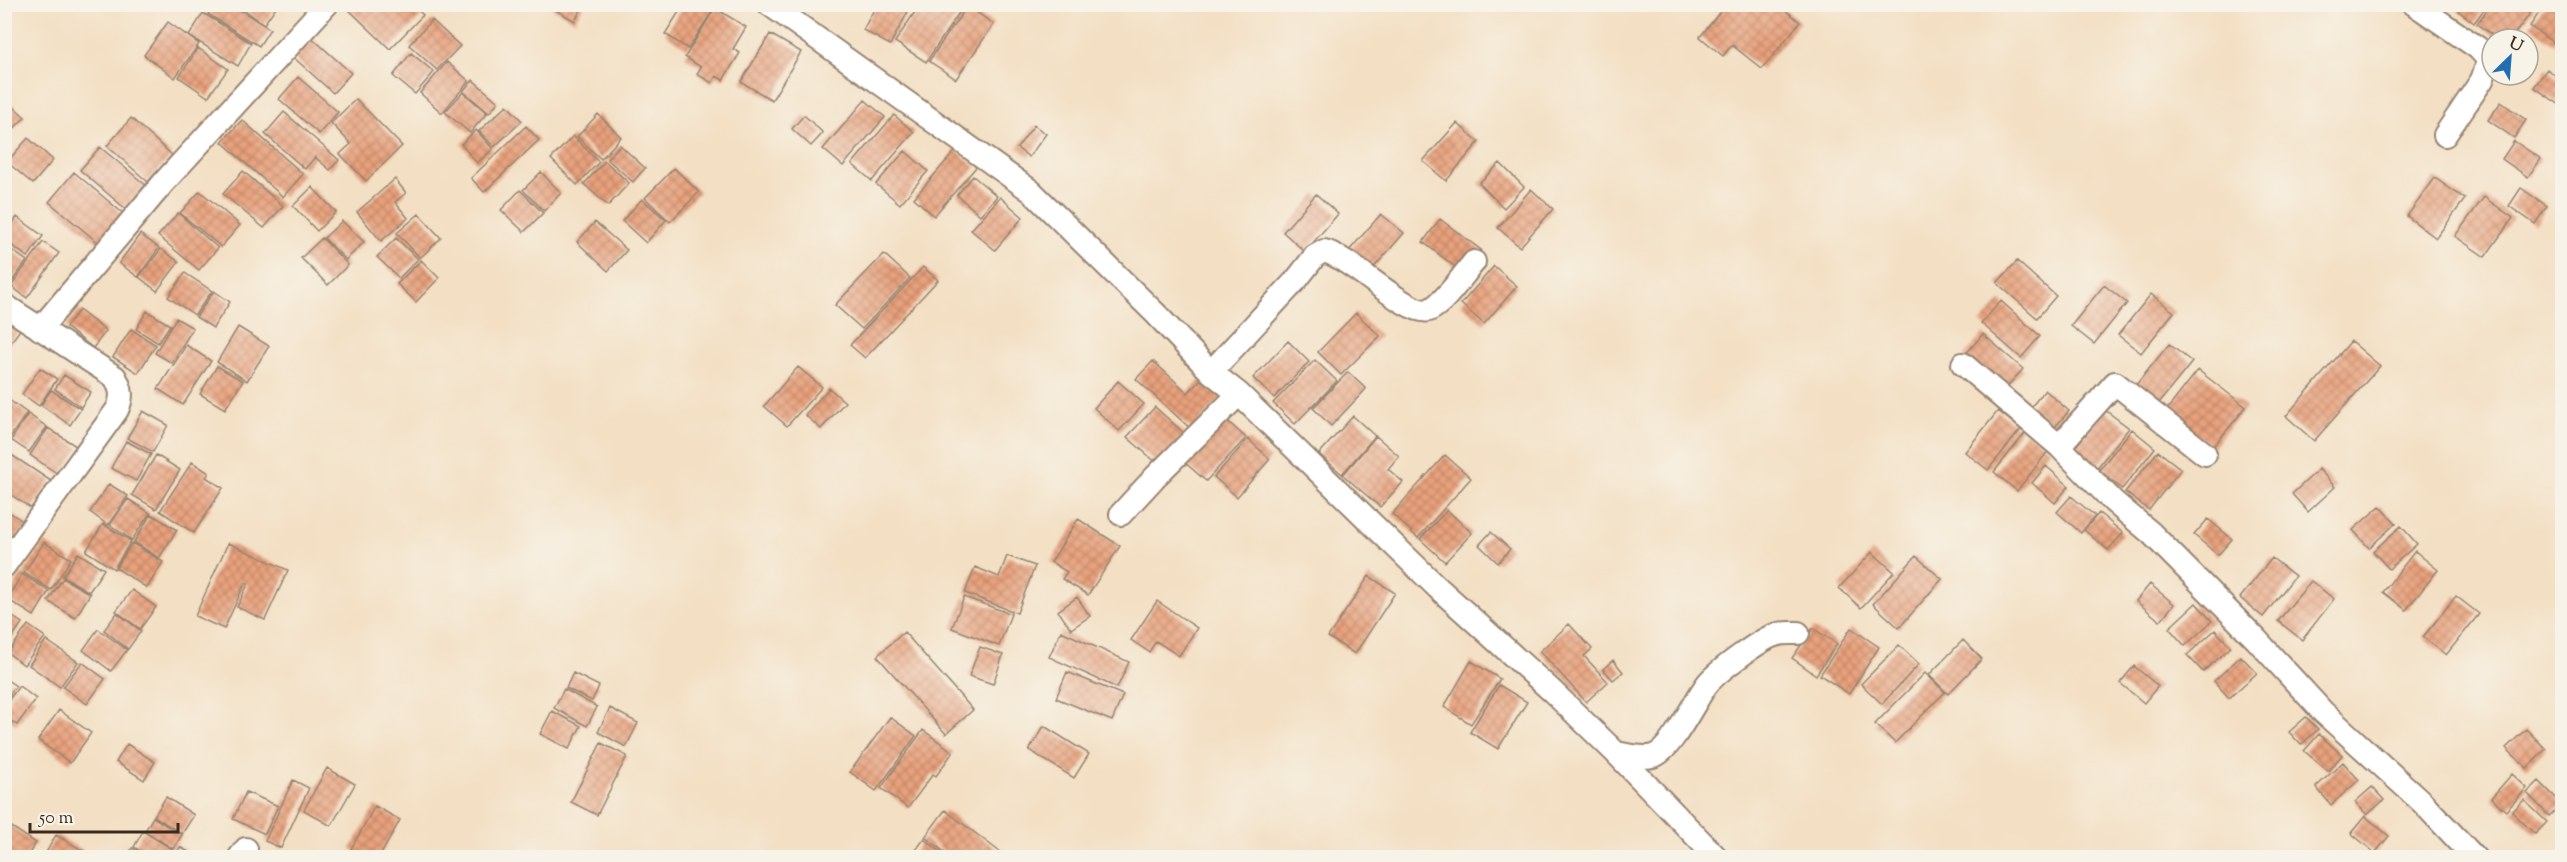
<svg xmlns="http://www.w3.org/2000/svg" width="2567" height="862" viewBox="0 0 2567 862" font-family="'Sorts Mill Goudy',serif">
  <defs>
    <pattern id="building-cross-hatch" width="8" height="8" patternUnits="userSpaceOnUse" patternTransform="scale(1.5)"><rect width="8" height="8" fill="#e9a27d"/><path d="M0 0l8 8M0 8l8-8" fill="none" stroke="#be8466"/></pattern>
  </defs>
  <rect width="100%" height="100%" fill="#f7f3e8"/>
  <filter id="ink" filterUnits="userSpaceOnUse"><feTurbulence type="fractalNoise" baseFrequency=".0167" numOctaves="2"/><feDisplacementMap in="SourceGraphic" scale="12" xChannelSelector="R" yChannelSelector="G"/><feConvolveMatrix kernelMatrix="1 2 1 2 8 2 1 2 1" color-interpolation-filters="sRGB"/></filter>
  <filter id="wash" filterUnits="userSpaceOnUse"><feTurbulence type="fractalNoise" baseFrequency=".008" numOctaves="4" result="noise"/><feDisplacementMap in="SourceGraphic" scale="24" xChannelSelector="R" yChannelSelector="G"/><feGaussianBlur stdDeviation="1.35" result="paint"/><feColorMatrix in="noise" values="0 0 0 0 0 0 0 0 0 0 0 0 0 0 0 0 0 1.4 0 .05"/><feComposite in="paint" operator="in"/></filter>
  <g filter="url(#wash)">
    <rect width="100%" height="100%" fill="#f3dfc3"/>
    <g id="blocks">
      <!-- building -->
      <path fill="url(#building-cross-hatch)" d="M 214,4 L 231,4 L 270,29 L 259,46 L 208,14 Z
        M 236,4 L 278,4 L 264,24 Z
        M 346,4 L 383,4 L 389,10 L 395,4 L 412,4 L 423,15 L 390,49 L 345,6 Z
        M 554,4 L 584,4 L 575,21 L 552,8 Z
        M 684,4 L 711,4 L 715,7 L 688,49 L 665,34 Z
        M 877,4 L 912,4 L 890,45 L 863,30 Z
        M 920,4 L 965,4 L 926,62 L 895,42 Z
        M 1726,4 L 1778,4 L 1800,22 L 1762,69 L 1732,45 L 1723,56 L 1700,37 Z
        M 2450,4 L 2488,4 L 2474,23 Z
        M 2491,4 L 2532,4 L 2535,7 L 2511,39 L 2498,39 L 2477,24 Z
        M 2545,4 L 2562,4 L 2562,42 L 2559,47 L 2530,26 Z
        M 967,6 L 994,24 L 956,79 L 929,61 Z
        M 715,8 L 746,27 L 733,49 L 740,53 L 723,80 L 716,76 L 712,83 L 697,74 L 701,67 L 685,57 Z
        M 203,13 L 251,43 L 238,66 L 189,36 Z
        M 432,20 L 460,46 L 437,70 L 409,45 Z
        M 168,22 L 199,44 L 175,78 L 144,55 Z
        M 770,34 L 801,52 L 772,100 L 741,82 Z
        M 310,36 L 351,73 L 333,93 L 292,56 Z
        M 198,48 L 228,69 L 208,97 L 179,77 Z
        M 411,53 L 434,72 L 415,94 L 393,76 Z
        M 447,62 L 469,81 L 442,113 L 420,93 Z
        M 2547,69 L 2562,81 L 2562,102 L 2560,105 L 2534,87 Z
        M 298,77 L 338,112 L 319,134 L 279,99 Z
        M 473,80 L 498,102 L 489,113 L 463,91 Z
        M 463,92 L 487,113 L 470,133 L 445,112 Z
        M 4,98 L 25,117 L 4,139 Z
        M 356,99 L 402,146 L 366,181 L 340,154 L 351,144 L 331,123 Z
        M 865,100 L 885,117 L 843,166 L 823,149 Z
        M 2501,102 L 2526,120 L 2514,138 L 2488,120 Z
        M 507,105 L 522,121 L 494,147 L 479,131 Z
        M 284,112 L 339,160 L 330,170 L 315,157 L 305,169 L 265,134 Z
        M 598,114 L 621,137 L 601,159 L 577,137 Z
        M 804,115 L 823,133 L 811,146 L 792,129 Z
        M 894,115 L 914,132 L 872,181 L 852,164 Z
        M 131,118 L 172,155 L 148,182 L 107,146 Z
        M 242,120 L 303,174 L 283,197 L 222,142 Z
        M 1457,123 L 1479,142 L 1446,181 L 1423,161 Z
        M 1034,125 L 1046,134 L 1029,157 L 1017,148 Z
        M 526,126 L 539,140 L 484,192 L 471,178 Z
        M 476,130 L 493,149 L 477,163 L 461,144 Z
        M 573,136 L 599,162 L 577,185 L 551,159 Z
        M 28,138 L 53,160 L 33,184 L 7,162 Z
        M 2514,141 L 2541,159 L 2528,177 L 2502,159 Z
        M 620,145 L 645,168 L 633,182 L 607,159 Z
        M 100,147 L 148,187 L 128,211 L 80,170 Z
        M 956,150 L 976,167 L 934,216 L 914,198 Z
        M 905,151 L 928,171 L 900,204 L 876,184 Z
        M 605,161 L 629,183 L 608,206 L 584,184 Z
        M 1500,163 L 1524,187 L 1504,208 L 1479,183 Z
        M 674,168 L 699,192 L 670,222 L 645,198 Z
        M 243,171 L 283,206 L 264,228 L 223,194 Z
        M 74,172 L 125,215 L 100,244 L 49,202 Z
        M 541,172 L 561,193 L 544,211 L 523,190 Z
        M 973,176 L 997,196 L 980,215 L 957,195 Z
        M 2435,178 L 2465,199 L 2436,238 L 2407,216 Z
        M 395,179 L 406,193 L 395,202 L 408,218 L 381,241 L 357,212 Z
        M 312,187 L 336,212 L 317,231 L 293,206 Z
        M 2521,188 L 2547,206 L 2535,224 L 2509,206 Z
        M 1531,189 L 1553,209 L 1520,247 L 1498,228 Z
        M 520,190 L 543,213 L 524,232 L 501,210 Z
        M 200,191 L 240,225 L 221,247 L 180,213 Z
        M 1316,194 L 1338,214 L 1305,252 L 1283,232 Z
        M 1000,197 L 1023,217 L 995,250 L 971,230 Z
        M 2484,197 L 2513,218 L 2485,257 L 2455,236 Z
        M 642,199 L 666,220 L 646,243 L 622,221 Z
        M 178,213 L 218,248 L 199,270 L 158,236 Z
        M 419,214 L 441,238 L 420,258 L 397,233 Z
        M 1381,214 L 1404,233 L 1370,272 L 1348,252 Z
        M 17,217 L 43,236 L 28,257 L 4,240 L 4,235 Z
        M 1440,219 L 1481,250 L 1463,273 L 1423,242 Z
        M 342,221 L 364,242 L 346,260 L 324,238 Z
        M 595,222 L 627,250 L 608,271 L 577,242 Z
        M 140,234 L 159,248 L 138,277 L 119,263 Z
        M 322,238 L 348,265 L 328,285 L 301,258 Z
        M 396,238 L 418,259 L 399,278 L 377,257 Z
        M 43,242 L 59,253 L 27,298 L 11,286 Z
        M 4,245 L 27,261 L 8,287 L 4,285 Z
        M 161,249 L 179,262 L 157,291 L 139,277 Z
        M 884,254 L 910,278 L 862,329 L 835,305 Z
        M 421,260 L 439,278 L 416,302 L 397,284 Z
        M 2017,261 L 2056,296 L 2037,318 L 1997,283 Z
        M 1494,266 L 1517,286 L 1484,324 L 1461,304 Z
        M 923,267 L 938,280 L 865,358 L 850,345 Z
        M 185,273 L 212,291 L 195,315 L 168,297 Z
        M 2104,285 L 2127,303 L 2094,344 L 2071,326 Z
        M 214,291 L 230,302 L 213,328 L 196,317 Z
        M 2151,294 L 2174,312 L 2141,353 L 2118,335 Z
        M 2001,301 L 2040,336 L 2021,358 L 1981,323 Z
        M 79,310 L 106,331 L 93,348 L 66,327 Z
        M 147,311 L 170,325 L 158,343 L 136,329 Z
        M 1356,313 L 1380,336 L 1341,375 L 1318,352 Z
        M 4,315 L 22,327 L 4,352 Z
        M 176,318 L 193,328 L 172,363 L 155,353 Z
        M 238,327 L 269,346 L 247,381 L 217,362 Z
        M 131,329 L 156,345 L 138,373 L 113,357 Z
        M 1983,334 L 2023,369 L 2003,391 L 1964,356 Z
        M 1288,341 L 1309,362 L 1274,398 L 1253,378 Z
        M 2351,341 L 2380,366 L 2314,441 L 2286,416 Z
        M 2169,344 L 2192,362 L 2159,403 L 2136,385 Z
        M 186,345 L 211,361 L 183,405 L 158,389 Z
        M 1315,360 L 1337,381 L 1295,424 L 1273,403 Z
        M 1153,361 L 1188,393 L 1205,375 L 1225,394 L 1192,430 L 1136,379 Z
        M 217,366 L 243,381 L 225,409 L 200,394 Z
        M 798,367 L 822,387 L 787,426 L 764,406 Z
        M 40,368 L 57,379 L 39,406 L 22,394 Z
        M 2198,370 L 2246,407 L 2213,447 L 2166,411 Z
        M 1348,372 L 1366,389 L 1331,426 L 1313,408 Z
        M 64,375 L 91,392 L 81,407 L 55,389 Z
        M 1118,381 L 1144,404 L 1119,431 L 1094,408 Z
        M 829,388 L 845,402 L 821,429 L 805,415 Z
        M 51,390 L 81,409 L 70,425 L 41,405 Z
        M 2045,390 L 2069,411 L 2055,427 L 2031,407 Z
        M 5,397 L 27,413 L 9,439 L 5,436 Z
        M 1155,407 L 1185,434 L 1158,464 L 1127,437 Z
        M 2105,410 L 2129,428 L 2096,469 L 2073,450 Z
        M 143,411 L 168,425 L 153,452 L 127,438 Z
        M 1998,411 L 2021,429 L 1988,470 L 1965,452 Z
        M 28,414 L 47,427 L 29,452 L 11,440 Z
        M 1222,416 L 1246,438 L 1206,481 L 1182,460 Z
        M 1353,416 L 1375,436 L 1342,474 L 1319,454 Z
        M 48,428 L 79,448 L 61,476 L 30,455 Z
        M 2132,429 L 2155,448 L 2122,489 L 2099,470 Z
        M 2026,432 L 2049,450 L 2017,491 L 1994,472 Z
        M 1376,436 L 1399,456 L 1388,469 L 1403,482 L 1380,507 L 1343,475 Z
        M 1248,439 L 1270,459 L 1237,497 L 1214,477 Z
        M 126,441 L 151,454 L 136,481 L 111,468 Z
        M 2158,451 L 2181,469 L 2149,510 L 2125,492 Z
        M 10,454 L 51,481 L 32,509 L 4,490 L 4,461 Z
        M 156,455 L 180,470 L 156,509 L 132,495 Z
        M 1445,455 L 1471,478 L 1418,538 L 1392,514 Z
        M 192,462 L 209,473 L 206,477 L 223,488 L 194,533 L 160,511 Z
        M 2046,466 L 2069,486 L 2055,503 L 2032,483 Z
        M 2319,469 L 2335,487 L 2308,512 L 2292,494 Z
        M 109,484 L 128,496 L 108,525 L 90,512 Z
        M 2071,496 L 2095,516 L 2081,533 L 2057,512 Z
        M 128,499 L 150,513 L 132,540 L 110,525 Z
        M 2380,506 L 2396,523 L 2369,548 L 2353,530 Z
        M 1447,510 L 1472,533 L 1445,562 L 1420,539 Z
        M 8,511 L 28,525 L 4,550 L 4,516 Z
        M 2099,513 L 2123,533 L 2108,550 L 2084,530 Z
        M 151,514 L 177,530 L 159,558 L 134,542 Z
        M 1078,519 L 1120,546 L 1088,595 L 1062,579 L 1067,572 L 1051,562 Z
        M 2208,519 L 2232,539 L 2218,555 L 2194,535 Z
        M 103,524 L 131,541 L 114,569 L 86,551 Z
        M 2401,526 L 2417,544 L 2389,569 L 2373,551 Z
        M 1491,532 L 1510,549 L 1498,563 L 1479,545 Z
        M 44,542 L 71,559 L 51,590 L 24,573 Z
        M 132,543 L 163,562 L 147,588 L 116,568 Z
        M 228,543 L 288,570 L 265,620 L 237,607 L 248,584 L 245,583 L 224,629 L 195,616 Z
        M 2415,551 L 2438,570 L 2406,610 L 2383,592 Z
        M 1872,552 L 1894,572 L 1861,608 L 1839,588 Z
        M 78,553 L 104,569 L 89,592 L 63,576 Z
        M 1007,556 L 1035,566 L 1017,613 L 965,593 L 975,567 L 999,577 Z
        M 1916,556 L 1942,579 L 1899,628 L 1873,604 Z
        M 2272,558 L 2295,576 L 2263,617 L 2240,598 Z
        M 22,574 L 49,591 L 34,616 L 7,599 Z
        M 1369,576 L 1395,593 L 1355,654 L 1328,637 Z
        M 63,578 L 90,594 L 75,618 L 48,601 Z
        M 2311,581 L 2334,599 L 2302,640 L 2278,621 Z
        M 2150,584 L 2174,604 L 2160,621 L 2136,601 Z
        M 132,590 L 156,607 L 140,629 L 116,611 Z
        M 2456,596 L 2479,614 L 2446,655 L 2423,637 Z
        M 964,597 L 1011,614 L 999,646 L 952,628 Z
        M 1077,597 L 1090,616 L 1071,629 L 1058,611 Z
        M 1157,601 L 1197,628 L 1179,656 L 1156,641 L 1149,652 L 1131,640 Z
        M 2196,603 L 2212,621 L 2185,646 L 2169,628 Z
        M 4,611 L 22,623 L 4,649 Z
        M 117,613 L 141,631 L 128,649 L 104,630 Z
        M 1569,624 L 1592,649 L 1584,656 L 1608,682 L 1586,702 L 1540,651 Z
        M 28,625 L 45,637 L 24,665 L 8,653 Z
        M 1813,628 L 1837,644 L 1816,675 L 1792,658 Z
        M 1851,628 L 1879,647 L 1849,694 L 1820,675 Z
        M 98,629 L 127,650 L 111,671 L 83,650 Z
        M 2215,630 L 2231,647 L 2203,672 L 2187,655 Z
        M 1061,631 L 1129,662 L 1117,688 L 1049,657 Z
        M 904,632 L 973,710 L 946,734 L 877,656 Z
        M 46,640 L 78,662 L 60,687 L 29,665 Z
        M 1963,640 L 1982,659 L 1948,694 L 1929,675 Z
        M 1899,645 L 1919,664 L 1882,704 L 1861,684 Z
        M 980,647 L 1003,655 L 993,684 L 969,676 Z
        M 2241,656 L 2257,673 L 2229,698 L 2214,681 Z
        M 1613,660 L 1623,672 L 1613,680 L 1603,669 Z
        M 1471,661 L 1500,679 L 1471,724 L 1444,707 Z
        M 82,662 L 105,679 L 87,704 L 63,687 Z
        M 2134,666 L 2158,686 L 2144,703 L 2120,683 Z
        M 1067,672 L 1123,695 L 1112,721 L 1056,698 Z
        M 573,673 L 599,686 L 592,701 L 566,688 Z
        M 1925,673 L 1945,692 L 1895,743 L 1875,724 Z
        M 4,678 L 16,686 L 4,701 Z
        M 1499,685 L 1527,702 L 1498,749 L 1470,732 Z
        M 19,686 L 36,699 L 17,725 L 4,716 L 4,706 Z
        M 564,689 L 597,707 L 587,726 L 554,708 Z
        M 610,708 L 638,723 L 626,747 L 598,732 Z
        M 59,710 L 91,733 L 70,763 L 38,740 Z
        M 552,711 L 581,726 L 569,749 L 540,734 Z
        M 890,717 L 916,736 L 876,791 L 850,772 Z
        M 2306,717 L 2318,729 L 2301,745 L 2289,732 Z
        M 1044,726 L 1089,754 L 1074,778 L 1029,750 Z
        M 2526,729 L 2546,749 L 2527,768 L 2506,748 Z
        M 923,730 L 953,752 L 936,776 L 933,774 L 908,808 L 881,788 Z
        M 2319,734 L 2342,755 L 2328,771 L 2304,751 Z
        M 601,743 L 627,756 L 597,815 L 571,802 Z
        M 127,744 L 155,762 L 144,780 L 116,762 Z
        M 2343,762 L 2359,780 L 2331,805 L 2316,787 Z
        M 327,768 L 355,784 L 331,826 L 304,810 Z
        M 2512,774 L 2527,788 L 2506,811 L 2491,798 Z
        M 293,780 L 309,788 L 281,848 L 265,841 Z
        M 2539,781 L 2562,804 L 2549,816 L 2527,793 Z
        M 2372,787 L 2384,800 L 2367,815 L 2355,802 Z
        M 246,792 L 278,806 L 265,834 L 233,819 Z
        M 166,797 L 194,815 L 182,834 L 154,816 Z
        M 2524,800 L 2547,822 L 2535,834 L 2512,812 Z
        M 375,806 L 400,820 L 379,858 L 365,858 L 351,849 Z
        M 945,810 L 1000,852 L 995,858 L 952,858 L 925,837 Z
        M 2365,816 L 2389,836 L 2375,853 L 2351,833 Z
        M 153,817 L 182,835 L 173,849 L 145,831 Z
        M 10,826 L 36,843 L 26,858 L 4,858 L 4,834 Z
        M 143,831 L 172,849 L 167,858 L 151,858 L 134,847 Z
        M 56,835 L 84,851 L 80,858 L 43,858 Z
        M 924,839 L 948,858 L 910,858 Z
        M 180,847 L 198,858 L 174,858 Z
        M 132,848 L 148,858 L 127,858 Z"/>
    </g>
  </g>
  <g filter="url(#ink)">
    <use href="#blocks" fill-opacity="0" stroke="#978470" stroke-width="1.5"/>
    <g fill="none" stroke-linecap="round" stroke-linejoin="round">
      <!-- street casing -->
      <g stroke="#978470" stroke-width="26">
        <path id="street" d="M 769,4 L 1031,191 L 1156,314 L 1211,372 L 1239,394 L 1437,587 L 1553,692 L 1616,753 L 1717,858
          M 2414,4 L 2478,48 L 2489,60 L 2482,80 L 2445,135
          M 4,305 L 115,377 C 122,390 123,397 117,410 L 4,566
          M 40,329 L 165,181 L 327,4
          M 1963,364 L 2059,446
          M 1211,372 L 1297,279 L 1315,256 L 1324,251 C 1351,257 1408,317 1429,310 C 1444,304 1463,275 1474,262
          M 2205,454 L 2115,383 L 2059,446 L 2114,502 L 2151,533 L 2256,639 L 2323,712 L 2422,802 L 2475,858
          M 1121,514 L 1156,476 L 1239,394
          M 1616,753 C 1627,755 1642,759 1653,756 C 1672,751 1695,699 1708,683 C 1718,671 1761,639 1775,635 C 1783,632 1790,633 1798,633
          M 239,858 L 246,849"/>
      </g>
      <!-- street -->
      <use href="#street" stroke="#fff" stroke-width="22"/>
    </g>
  </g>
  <!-- margin -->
  <rect width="2567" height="862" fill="none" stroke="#f7f3e8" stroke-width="24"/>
  <!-- north arrow -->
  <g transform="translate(2510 57) rotate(25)"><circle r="28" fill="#f7f3e8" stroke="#aca397" stroke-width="1.5"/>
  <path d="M0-4.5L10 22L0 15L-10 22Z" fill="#1f6fb2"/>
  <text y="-9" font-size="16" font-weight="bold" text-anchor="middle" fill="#3b2a1e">U</text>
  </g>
  <!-- scale -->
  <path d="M30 823v9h148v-9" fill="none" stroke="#3b2a1e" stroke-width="3"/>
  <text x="39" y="823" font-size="18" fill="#3b2a1e" stroke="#f7f3e8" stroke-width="4.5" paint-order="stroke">50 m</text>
</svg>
